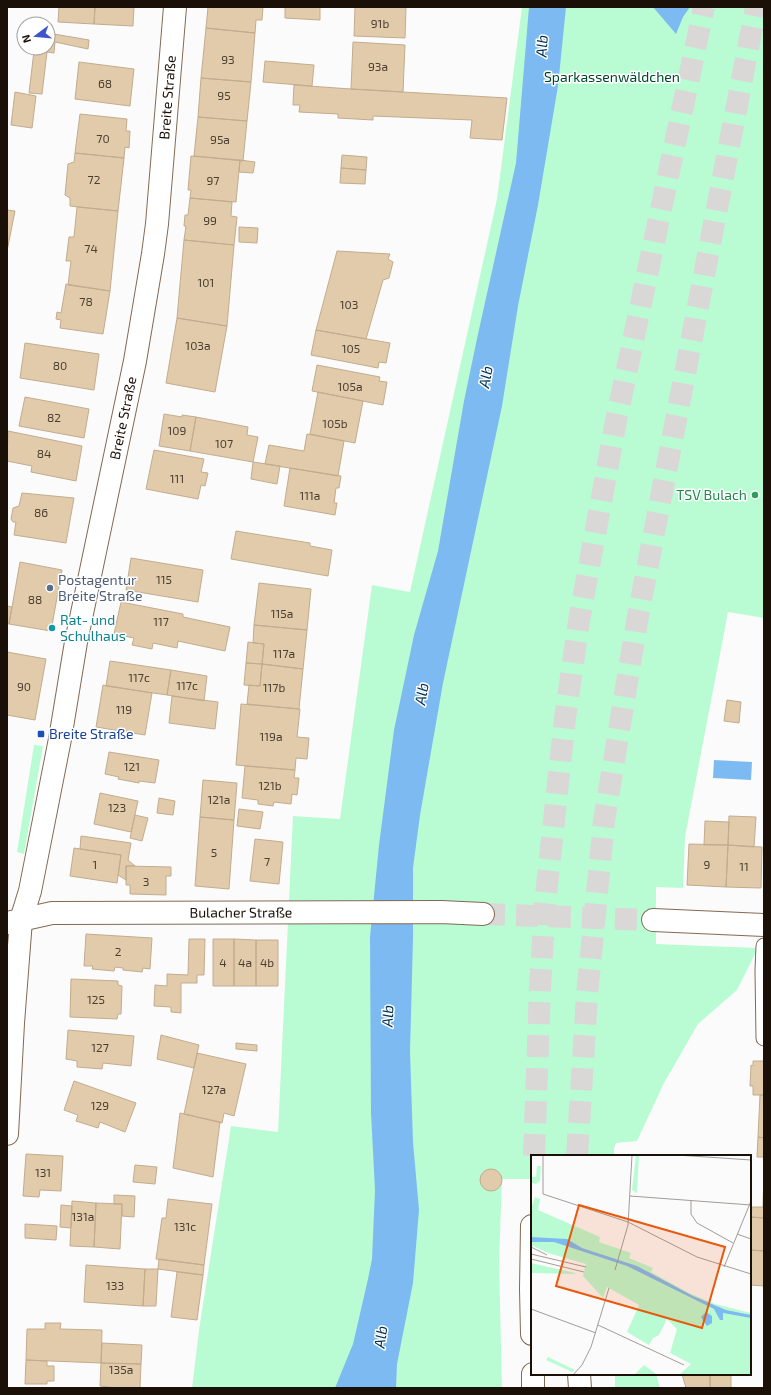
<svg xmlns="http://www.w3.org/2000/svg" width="771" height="1395" viewBox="0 0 771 1395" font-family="'Exo 2',sans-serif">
  <rect width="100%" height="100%" fill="#fbfbfb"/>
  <!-- green -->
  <path fill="#b9fcd4" d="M 522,7 L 764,7 L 764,618 L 728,612 L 685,837 L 683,888 L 656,887 L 656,944 L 758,948 L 737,990 L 698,1024 L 664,1083 L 637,1141 L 616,1143 L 614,1148 L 614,1156 L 532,1156 L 532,1179 L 502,1179 L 499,1261 L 502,1388 L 192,1388 L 199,1330 L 231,1126 L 278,1132 L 293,816 L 340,819 L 372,585 L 410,592 L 497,199 Z
    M 34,745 L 43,746 L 24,854 L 17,852 Z
    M 615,1374 L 656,1374 L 660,1388 L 615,1388 Z"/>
  <!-- water -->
  <path fill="#7dbaf2" d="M 529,7 L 566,7 L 558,86 L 538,205 L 518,306 L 502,406 L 443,683 L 420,815 L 413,868 L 413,938 L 410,1052 L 413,1142 L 419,1210 L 413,1283 L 397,1364 L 396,1388 L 335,1388 L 353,1344 L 368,1279 L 372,1259 L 375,1190 L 371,1113 L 370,937 L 379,845 L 394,730 L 414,635 L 438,551 L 464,401 L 478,334 L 516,163 Z
    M 653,7 L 690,7 L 683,17 L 676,34 Z
    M 714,760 L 752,762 L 751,780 L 713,778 Z"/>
  <!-- building -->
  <path fill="#e1cbab" stroke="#c2ac8e" d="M 59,7 L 95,7 L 94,24 L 58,22 Z
    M 95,7 L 134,7 L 133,26 L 94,24 Z
    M 208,7 L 263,7 L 262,20 L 256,20 L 255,33 L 206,28 Z
    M 285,7 L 320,7 L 320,20 L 285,18 Z
    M 355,7 L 406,7 L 405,38 L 354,36 Z
    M 206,28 L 255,33 L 251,82 L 201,78 Z
    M 48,33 L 89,40 L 88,49 L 55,42 L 54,53 L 47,52 L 42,94 L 29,93 L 34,51 L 32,51 L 32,48 L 48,48 Z
    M 353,42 L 405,45 L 403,92 L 351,89 Z
    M 265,61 L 314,65 L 312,86 L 263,82 Z
    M 79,62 L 134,69 L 130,106 L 75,99 Z
    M 201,78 L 251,82 L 247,121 L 198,117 Z
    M 294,85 L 351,89 L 507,98 L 502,140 L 470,138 L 472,120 L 373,116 L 373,120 L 338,118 L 338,114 L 299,112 L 300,105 L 293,105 Z
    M 15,92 L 36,96 L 32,128 L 11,125 Z
    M 80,114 L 127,119 L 126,131 L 130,131 L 129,148 L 125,147 L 124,158 L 75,153 Z
    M 198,117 L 247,121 L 243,161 L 194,156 Z
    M 75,153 L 124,158 L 118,211 L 70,206 L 70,198 L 65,195 L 68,164 L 74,162 Z
    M 342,155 L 367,157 L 366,170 L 341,168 Z
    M 191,156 L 240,160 L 236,202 L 190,198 L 191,190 L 188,190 Z
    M 240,160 L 255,162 L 253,173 L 239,172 Z
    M 341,168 L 366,170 L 365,184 L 340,183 Z
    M 190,198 L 232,202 L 231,216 L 237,217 L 234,245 L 184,240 L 186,226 L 184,226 L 185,215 L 188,215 Z
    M 77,207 L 118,211 L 110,291 L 68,285 L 71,261 L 66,261 L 69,237 L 74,237 Z
    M 7,210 L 15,211 L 7,251 Z
    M 239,227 L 258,228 L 257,243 L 239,242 Z
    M 184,240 L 234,245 L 227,326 L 177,318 Z
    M 337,251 L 390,254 L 388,259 L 393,262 L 389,278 L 383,280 L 366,339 L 316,330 Z
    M 66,284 L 110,291 L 103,334 L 60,328 L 61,320 L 56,319 L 57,312 L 61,313 Z
    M 177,318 L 227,326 L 215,392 L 166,383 Z
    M 316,330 L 390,343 L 386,363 L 379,362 L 378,368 L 311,355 Z
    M 25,343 L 99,354 L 94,390 L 20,378 Z
    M 317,365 L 380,377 L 379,381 L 387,382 L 383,405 L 312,391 Z
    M 318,392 L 363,401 L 355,443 L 310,434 Z
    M 25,397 L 89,409 L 84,438 L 19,426 Z
    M 164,414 L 182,417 L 182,415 L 196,417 L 190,451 L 159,446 Z
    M 196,417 L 248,427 L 247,435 L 258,437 L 253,462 L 190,451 Z
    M 8,431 L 82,446 L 76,481 L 31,472 L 32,466 L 7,461 Z
    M 307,434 L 344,441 L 338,476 L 265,464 L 269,445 L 304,451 Z
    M 154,450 L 204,459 L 201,472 L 208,473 L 205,486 L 201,485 L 198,499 L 146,489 Z
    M 253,462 L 280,466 L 277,484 L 251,479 Z
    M 290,468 L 341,476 L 339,488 L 336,488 L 334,503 L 337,503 L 335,515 L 284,506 Z
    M 22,493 L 74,498 L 66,543 L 14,535 L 16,522 L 13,522 L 11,519 L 13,508 L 19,506 Z
    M 236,531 L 310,543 L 310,546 L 332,550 L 328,576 L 231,559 Z
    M 131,558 L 203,570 L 198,602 L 126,590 Z
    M 20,562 L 62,570 L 51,631 L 9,624 Z
    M 259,583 L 311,589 L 307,630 L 254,625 Z
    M 121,602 L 183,614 L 183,617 L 230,627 L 225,651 L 178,641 L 177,648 L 153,643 L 152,649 L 132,645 L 134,638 L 114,634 Z
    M 7,606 L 12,607 L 9,624 L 7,623 Z
    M 254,625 L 307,630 L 303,669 L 262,664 L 264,644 L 253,643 Z
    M 248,642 L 264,644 L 262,664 L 246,663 Z
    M 7,652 L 46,659 L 35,720 L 7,715 Z
    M 110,661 L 171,670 L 167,695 L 106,686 Z
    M 246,663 L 262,664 L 260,686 L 244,685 Z
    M 262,664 L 303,669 L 299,709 L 247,704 L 249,685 L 260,686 Z
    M 171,670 L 207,676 L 204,701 L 167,695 Z
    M 103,685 L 152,693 L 145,735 L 96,727 Z
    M 172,696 L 218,702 L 215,729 L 169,723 Z
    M 727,700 L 741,702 L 739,723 L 724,721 Z
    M 241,704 L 300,709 L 297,737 L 309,738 L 307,759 L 296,758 L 295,770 L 236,765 Z
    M 109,752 L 159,760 L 155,783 L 139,781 L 139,783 L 118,779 L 119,777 L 105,774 Z
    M 245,766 L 295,770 L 294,778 L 299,778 L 297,795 L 292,794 L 291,804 L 274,802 L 273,806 L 258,804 L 258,800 L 242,798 Z
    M 203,780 L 237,783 L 234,820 L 200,817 Z
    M 100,793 L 138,801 L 131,832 L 94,824 Z
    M 159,798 L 175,801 L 173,815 L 157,813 Z
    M 239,809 L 263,812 L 260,829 L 237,826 Z
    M 135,815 L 148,818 L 142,841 L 130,838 Z
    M 729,816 L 756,817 L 754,847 L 728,845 Z
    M 200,817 L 234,820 L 229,889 L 195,886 Z
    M 705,821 L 729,822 L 728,845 L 704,845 Z
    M 81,836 L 131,843 L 128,860 L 135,866 L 126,866 L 126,880 L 118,875 L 121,855 L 80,849 Z
    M 255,839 L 283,842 L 279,884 L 250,881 Z
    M 689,844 L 728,845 L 726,887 L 687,885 Z
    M 728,845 L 762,847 L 761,888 L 726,887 Z
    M 74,848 L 121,855 L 117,883 L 70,876 Z
    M 126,866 L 171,867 L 171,876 L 166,876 L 166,895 L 130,894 L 130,885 L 126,885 Z
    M 86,934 L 152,938 L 150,969 L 143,968 L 142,972 L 123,970 L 123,968 L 115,967 L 114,971 L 92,969 L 93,966 L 84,966 Z
    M 189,939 L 205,939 L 204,975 L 197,975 L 197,983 L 181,983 L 181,1013 L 171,1012 L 171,1007 L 154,1006 L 155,985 L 167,986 L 167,974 L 188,975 Z
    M 213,939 L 234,939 L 234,986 L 213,986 Z
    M 234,939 L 256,940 L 256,986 L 234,986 Z
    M 256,940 L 278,940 L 278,986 L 256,986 Z
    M 71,979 L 118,981 L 118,985 L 122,986 L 121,1014 L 118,1014 L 117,1019 L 70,1017 Z
    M 68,1030 L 134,1036 L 131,1066 L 103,1063 L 102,1069 L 77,1067 L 77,1061 L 66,1059 Z
    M 161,1035 L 199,1045 L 194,1068 L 157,1059 Z
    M 236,1043 L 257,1045 L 257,1051 L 236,1049 Z
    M 197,1053 L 246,1064 L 234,1116 L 224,1113 L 222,1123 L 184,1114 Z
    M 753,1061 L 764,1061 L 764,1095 L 753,1095 L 753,1086 L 750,1086 L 751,1065 L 753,1066 Z
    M 74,1081 L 136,1103 L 125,1132 L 100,1122 L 98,1128 L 76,1121 L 78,1115 L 64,1110 Z
    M 760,1095 L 764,1095 L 764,1138 L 758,1137 Z
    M 180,1113 L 220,1122 L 213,1177 L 173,1168 Z
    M 758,1137 L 764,1138 L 764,1157 L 757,1157 Z
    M 26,1154 L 63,1156 L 61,1191 L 40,1190 L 39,1197 L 23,1196 Z
    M 135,1165 L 157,1167 L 155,1184 L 133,1182 Z
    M480 1180a11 11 0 1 1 22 0a11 11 0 1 1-22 0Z
    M 764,1171 L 764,1218 L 751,1217 L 752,1207 L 763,1207 Z
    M 114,1195 L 135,1196 L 134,1217 L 122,1216 L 122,1204 L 114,1204 Z
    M 168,1199 L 212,1204 L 204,1265 L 156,1259 L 162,1218 L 166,1218 Z
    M 72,1201 L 96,1203 L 94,1247 L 70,1246 Z
    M 96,1203 L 122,1204 L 120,1249 L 94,1247 Z
    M 61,1205 L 72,1206 L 71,1228 L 60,1227 Z
    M 750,1217 L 764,1218 L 764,1251 L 750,1250 Z
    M 25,1224 L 57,1226 L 56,1240 L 25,1238 Z
    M 750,1250 L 764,1251 L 764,1286 L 750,1285 Z
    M 159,1259 L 204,1265 L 203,1275 L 158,1269 Z
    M 86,1265 L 145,1269 L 143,1306 L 84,1302 Z
    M 145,1269 L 158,1269 L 156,1306 L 143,1306 Z
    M 177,1272 L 203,1275 L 197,1320 L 171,1317 Z
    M 45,1323 L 61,1323 L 60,1329 L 102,1330 L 101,1363 L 26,1360 L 27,1329 L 45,1329 Z
    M 102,1343 L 142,1345 L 141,1364 L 101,1363 Z
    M 26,1360 L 47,1361 L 47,1366 L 54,1366 L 54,1381 L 47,1381 L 47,1384 L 25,1384 Z
    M 101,1363 L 141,1364 L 140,1388 L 117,1388 L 100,1386 Z
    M 682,1374 L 710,1374 L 710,1388 L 686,1388 Z
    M 710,1374 L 731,1374 L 731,1388 L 710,1388 Z"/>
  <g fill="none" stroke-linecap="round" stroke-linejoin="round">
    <!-- secondary-tunnel -->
    <path stroke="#d9d8d6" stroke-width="22" stroke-dasharray="22 11" stroke-linecap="butt" d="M 483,914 L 653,920"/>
    <!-- highway-tunnel -->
    <path stroke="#d9d8d6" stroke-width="22" stroke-dasharray="22 11" stroke-linecap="butt" d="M 534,1156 L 540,988 L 545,904 L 565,718 L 579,621 L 616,421 L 704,7
      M 577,1156 L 587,996 L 604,821 L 638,616 L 756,7"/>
    <!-- lane casing -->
    <g stroke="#846952" stroke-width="17">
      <path id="lane" d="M 764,946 L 763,970 L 764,1038"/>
    </g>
    <!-- street casing -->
    <g stroke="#846952" stroke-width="24">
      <g id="street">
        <path id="s1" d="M 7,1134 L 13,1023 L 21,920 L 30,891 L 60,739 L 76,642 L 135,361 L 153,254 L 157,224 L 175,7"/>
      </g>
    </g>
    <!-- secondary casing -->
    <g stroke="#846952" stroke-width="24">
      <g id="secondary">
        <path d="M 653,920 L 764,925"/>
        <path id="s2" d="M 7,923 L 52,913 L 441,912 L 483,914"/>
      </g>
    </g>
    <!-- highway casing -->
    <g stroke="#846952" stroke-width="24">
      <path id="highway" d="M 532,1226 L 531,1289 L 532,1334
        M 533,1374 L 533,1388
        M 579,1374 L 580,1388"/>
    </g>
    <!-- lane -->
    <use href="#lane" stroke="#fff" stroke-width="15"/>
    <!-- street -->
    <use href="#street" stroke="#fff" stroke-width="22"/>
    <!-- secondary -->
    <use href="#secondary" stroke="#fff" stroke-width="22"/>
    <!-- highway -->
    <use href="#highway" stroke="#fff" stroke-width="22"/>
  </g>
  <!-- markers -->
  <circle fill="#2e9e5b" stroke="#fff" stroke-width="1.5" cx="755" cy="495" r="4"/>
  <circle fill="#5c6f8a" stroke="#fff" stroke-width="1.5" cx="50" cy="588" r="4"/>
  <circle fill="#0f9aa8" stroke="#fff" stroke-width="1.5" cx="52" cy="628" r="4"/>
  <rect fill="#1a4fb4" stroke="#fff" stroke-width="1.5" x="37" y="730" width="8" height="8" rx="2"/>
  <g text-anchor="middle" stroke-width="3" stroke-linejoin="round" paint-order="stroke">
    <!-- number labels -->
    <g font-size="12" fill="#4c3f30">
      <text x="380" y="28">91b</text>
      <text x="228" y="64">93</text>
      <text x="378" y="71">93a</text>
      <text x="105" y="88">68</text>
      <text x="224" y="100">95</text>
      <text x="103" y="143">70</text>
      <text x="220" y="144">95a</text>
      <text x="94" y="184">72</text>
      <text x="213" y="185">97</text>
      <text x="210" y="225">99</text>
      <text x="91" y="253">74</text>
      <text x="206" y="287">101</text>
      <text x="86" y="306">78</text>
      <text x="349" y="309">103</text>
      <text x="198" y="350">103a</text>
      <text x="351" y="353">105</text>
      <text x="60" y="370">80</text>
      <text x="350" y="391">105a</text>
      <text x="54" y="422">82</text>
      <text x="335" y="428">105b</text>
      <text x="177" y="435">109</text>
      <text x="224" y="448">107</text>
      <text x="44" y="458">84</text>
      <text x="177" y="483">111</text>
      <text x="310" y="500">111a</text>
      <text x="41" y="517">86</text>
      <text x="164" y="584">115</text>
      <text x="35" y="604">88</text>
      <text x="282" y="618">115a</text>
      <text x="161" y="626">117</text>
      <text x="284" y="658">117a</text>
      <text x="139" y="682">117c</text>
      <text x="187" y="690">117c</text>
      <text x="24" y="691">90</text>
      <text x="274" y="692">117b</text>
      <text x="124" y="714">119</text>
      <text x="271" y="741">119a</text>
      <text x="132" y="771">121</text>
      <text x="270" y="790">121b</text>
      <text x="219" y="804">121a</text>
      <text x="117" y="812">123</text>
      <text x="214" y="857">5</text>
      <text x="267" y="866">7</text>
      <text x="95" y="869">1</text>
      <text x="707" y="869">9</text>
      <text x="744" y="871">11</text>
      <text x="146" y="886">3</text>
      <text x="118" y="956">2</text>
      <text x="223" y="967">4</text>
      <text x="245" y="967">4a</text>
      <text x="267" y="967">4b</text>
      <text x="96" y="1004">125</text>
      <text x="100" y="1052">127</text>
      <text x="214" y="1094">127a</text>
      <text x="100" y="1110">129</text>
      <text x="43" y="1177">131</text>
      <text x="83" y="1221">131a</text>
      <text x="185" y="1231">131c</text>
      <text x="115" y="1290">133</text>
      <text x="121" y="1374">135a</text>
    </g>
    <!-- park labels -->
    <g font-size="14" fill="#024529" stroke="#fff">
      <text x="612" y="82">Sparkassenwäldchen</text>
    </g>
    <!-- street labels -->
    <g font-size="14" fill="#1b1007" stroke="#fff">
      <text dy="5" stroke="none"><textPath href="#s1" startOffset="1051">Breite Straße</textPath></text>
      <text dy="5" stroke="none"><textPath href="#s1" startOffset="727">Breite Straße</textPath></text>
      <text dy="5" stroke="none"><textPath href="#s2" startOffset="235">Bulacher Straße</textPath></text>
    </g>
    <!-- leisure labels -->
    <g font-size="14" fill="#27864d" stroke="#fff" text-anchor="end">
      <text x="747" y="500">TSV Bulach</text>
    </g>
    <!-- service labels -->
    <g font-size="14" fill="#4e5e75" stroke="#fff" text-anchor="start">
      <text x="58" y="585">Postagentur<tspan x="58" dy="16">Breite Straße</tspan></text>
    </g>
    <!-- culture labels -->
    <g font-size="14" fill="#0d838f" stroke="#fff" text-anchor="start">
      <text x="60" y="625">Rat- und<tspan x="60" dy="16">Schulhaus</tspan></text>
    </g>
    <!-- transit labels -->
    <g font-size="14" fill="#164399" stroke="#fff" text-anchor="start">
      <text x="49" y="739">Breite Straße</text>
    </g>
    <!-- water labels -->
    <g font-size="15" font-style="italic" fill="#033356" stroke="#fff">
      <text transform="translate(542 46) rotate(-87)" y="5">Alb</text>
      <text transform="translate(486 377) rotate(-80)" y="5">Alb</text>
      <text transform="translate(422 694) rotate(-80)" y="5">Alb</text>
      <text transform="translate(388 1016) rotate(-88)" y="5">Alb</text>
      <text transform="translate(381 1337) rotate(-83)" y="5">Alb</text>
    </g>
  </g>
  <!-- overview -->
  <g transform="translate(531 1155)">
    <rect width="220" height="220" fill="#fbfbfb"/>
    <path d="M 105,0 L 108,0 L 106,38 L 101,35 ZM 6,11 L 10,11 L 9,26 L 5,29 L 0,28 L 0,22 L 5,22 ZM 4,42 L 9,44 L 7,55 L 69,82 L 68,87 L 100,98 L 98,103 L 122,113 L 120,117 L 158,138 L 184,149 L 220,158 L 220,220 L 148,220 L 160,209 L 139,198 L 146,174 L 136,164 L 128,180 L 122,183 L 118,190 L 96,177 L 108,150 L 76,132 L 72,143 L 52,121 L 55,109 L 17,98 L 0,90 L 0,54 ZM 0,108 L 44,118 L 44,119 L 0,118 ZM 17,202 L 44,215 L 41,217 L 15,205 ZM 113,210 L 125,219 L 125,220 L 103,220 Z" fill="#b9fcd4"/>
    <path d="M 0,82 L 36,84 L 51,93 L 106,111 L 162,141 L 195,155 L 220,160 L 220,163 L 192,158 L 192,165 L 189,165 L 183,154 L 96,111 L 23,87 L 0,87 ZM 175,157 L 181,161 L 181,168 L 176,171 L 170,162 Z" fill="#7dbaf2"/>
    <path fill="none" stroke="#a19d99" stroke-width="1" d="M 12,0 L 12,39 L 97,67 L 166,102 L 220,119M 146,0 L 220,5M 99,41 L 220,50M 160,46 L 160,59 L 166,68 L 202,88M 206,79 L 220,84M 0,92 L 16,100M 0,99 L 55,112M 0,104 L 53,117M 193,112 L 220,46M 84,115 L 97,70 L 101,0M 0,154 L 65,178M 67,170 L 153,210M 42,220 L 51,210 L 60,192 L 78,133"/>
    <path fill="#e8590c" fill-opacity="0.15" stroke="#e8590c" stroke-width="2" d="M 48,50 L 194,92 L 171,173 L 25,131 Z"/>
    <rect width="220" height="220" fill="none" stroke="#1b1007" stroke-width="2"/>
  </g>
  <!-- border -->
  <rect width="771" height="1395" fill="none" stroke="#1b1007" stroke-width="16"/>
  <!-- north arrow -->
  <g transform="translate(36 36) rotate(254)"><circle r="19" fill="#ffffff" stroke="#a49f9c"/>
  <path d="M0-3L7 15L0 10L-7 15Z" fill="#3e56c9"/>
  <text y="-6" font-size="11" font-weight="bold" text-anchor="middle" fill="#1b1007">N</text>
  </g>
</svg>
